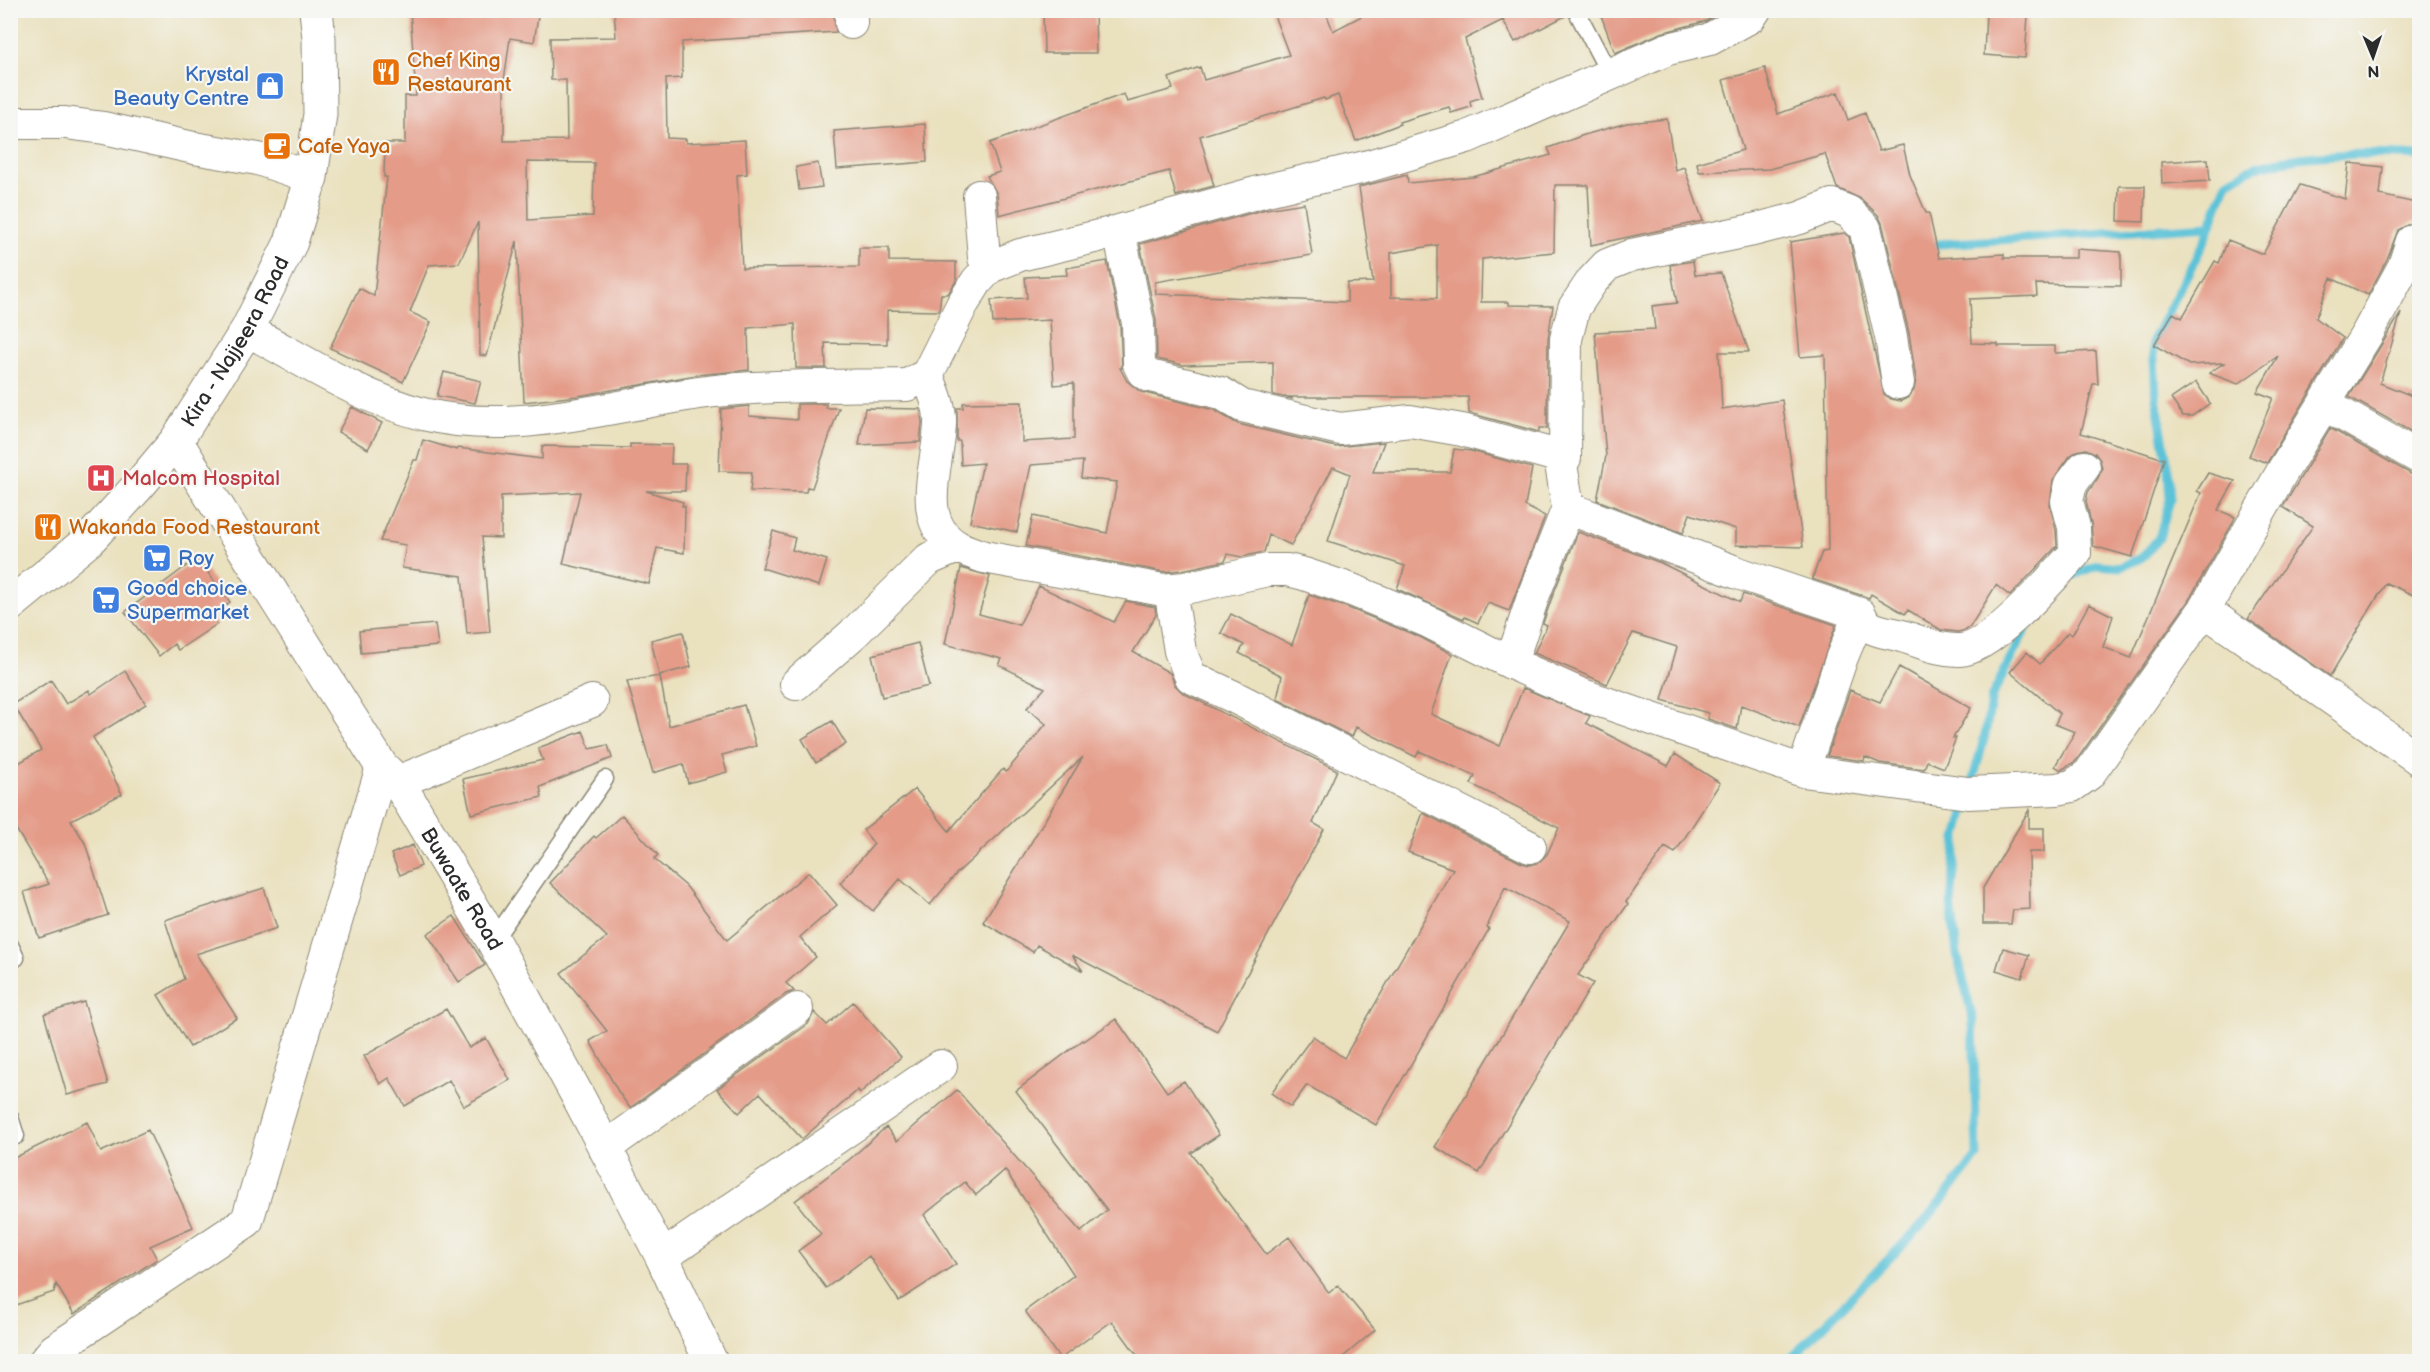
<svg xmlns="http://www.w3.org/2000/svg" width="2430" height="1372" viewBox="0 0 2430 1372" font-family="'Balsamiq Sans',sans-serif">
  <rect width="100%" height="100%" fill="#f6f6f2"/>
  <filter id="ink" filterUnits="userSpaceOnUse"><feTurbulence type="fractalNoise" baseFrequency=".0167" numOctaves="2"/><feDisplacementMap in="SourceGraphic" scale="12" xChannelSelector="R" yChannelSelector="G"/><feConvolveMatrix kernelMatrix="1 2 1 2 8 2 1 2 1" color-interpolation-filters="sRGB"/></filter>
  <filter id="wash" filterUnits="userSpaceOnUse"><feTurbulence type="fractalNoise" baseFrequency=".008" numOctaves="4" result="noise"/><feDisplacementMap in="SourceGraphic" scale="24" xChannelSelector="R" yChannelSelector="G"/><feGaussianBlur stdDeviation="1.35" result="paint"/><feColorMatrix in="noise" values="0 0 0 0 0 0 0 0 0 0 0 0 0 0 0 0 0 1.4 0 .05"/><feComposite in="paint" operator="in"/></filter>
  <g filter="url(#wash)">
    <rect width="100%" height="100%" fill="#eae1bf"/>
    <g fill="none" stroke-linecap="round" stroke-linejoin="round">
      <!-- stream -->
      <path stroke="#5bc2d8" stroke-width="9" d="M 1939,244 L 2210,226
        M 2067,578 L 2097,565 L 2121,567 L 2143,557 L 2159,538 L 2170,500 L 2168,468 L 2156,397 L 2153,341 L 2206,238 L 2227,182 C 2236,177 2246,170 2256,167 C 2309,152 2365,153 2420,156
        M 1788,1362 L 1921,1226 L 1977,1157 L 1973,1020 L 1957,954 L 1951,903 L 1957,839 L 1985,735 L 1992,696 L 2032,616"/>
    </g>
    <g id="blocks">
      <!-- building -->
      <path fill="#e49b88" fill-rule="evenodd" d="M 410,10 L 539,10 L 534,42 L 510,38 L 504,81 L 504,141 L 567,140 L 566,80 L 551,80 L 550,38 L 616,37 L 614,10 L 833,10 L 836,32 L 682,42 L 682,78 L 666,79 L 667,138 L 686,139 L 686,143 L 745,140 L 747,174 L 737,175 L 742,268 L 859,267 L 859,248 L 889,248 L 889,261 L 956,262 L 956,281 L 948,294 L 941,294 L 939,311 L 887,310 L 887,344 L 825,343 L 826,368 L 796,368 L 795,324 L 748,328 L 749,370 L 696,375 L 578,396 L 524,402 L 517,241 L 487,356 L 480,355 L 478,222 L 459,263 L 429,265 L 410,312 L 431,322 L 403,382 L 330,348 L 359,288 L 374,296 L 387,177 L 384,177 L 385,143 L 405,143 L 405,96 L 416,96 ZM 527,162 L 594,163 L 593,216 L 528,220 Z
        M 1043,10 L 1095,10 L 1096,53 L 1044,53 Z
        M 1272,10 L 1325,10 L 1333,31 L 1373,10 L 1566,10 L 1567,15 L 1515,42 L 1503,20 L 1465,39 L 1482,97 L 1470,101 L 1471,107 L 1451,113 L 1449,107 L 1399,122 L 1400,124 L 1356,141 L 1338,95 L 1325,100 L 1324,98 L 1200,136 L 1214,186 L 1176,196 L 1169,171 L 999,215 L 997,194 L 987,176 L 1000,172 L 990,143 L 1124,94 L 1127,102 L 1173,89 L 1169,78 L 1200,67 L 1204,80 L 1289,55 Z
        M 1599,10 L 1719,10 L 1719,13 L 1706,21 L 1661,33 L 1615,53 Z
        M 1986,12 L 2028,15 L 2025,58 L 1984,55 Z
        M 1765,68 L 1778,114 L 1838,92 L 1848,120 L 1865,113 L 1879,151 L 1903,145 L 1910,175 L 1926,213 L 1929,213 L 1939,258 L 2004,254 L 2004,258 L 2076,258 L 2076,249 L 2121,252 L 2121,286 L 2036,284 L 2037,296 L 1970,299 L 1972,343 L 1998,344 L 1998,346 L 2055,346 L 2055,353 L 2096,351 L 2098,384 L 2093,384 L 2081,433 L 2164,459 L 2132,557 L 2093,546 L 2091,523 L 2086,501 L 2088,492 L 2098,478 L 2102,469 L 2100,460 L 2095,453 L 2086,449 L 2077,451 L 2070,456 L 2053,480 L 2050,505 L 2056,530 L 2057,546 L 2010,596 L 1996,585 L 1970,627 L 1966,630 L 1958,632 L 1941,630 L 1908,610 L 1905,614 L 1871,594 L 1869,598 L 1812,579 L 1822,552 L 1828,551 L 1825,355 L 1800,357 L 1790,242 L 1844,233 L 1849,237 L 1884,394 L 1891,399 L 1901,401 L 1909,397 L 1914,390 L 1916,380 L 1909,333 L 1882,223 L 1878,215 L 1861,199 L 1837,188 L 1825,154 L 1769,169 L 1699,172 L 1697,163 L 1743,150 L 1723,80 Z
        M 1667,119 L 1675,170 L 1684,167 L 1703,221 L 1591,245 L 1588,185 L 1555,185 L 1554,252 L 1482,259 L 1481,302 L 1509,302 L 1509,305 L 1553,306 L 1548,339 L 1547,428 L 1539,428 L 1539,432 L 1469,413 L 1468,397 L 1285,397 L 1293,399 L 1273,395 L 1273,362 L 1183,365 L 1157,359 L 1156,320 L 1140,244 L 1266,209 L 1304,203 L 1312,255 L 1155,282 L 1156,294 L 1347,302 L 1347,283 L 1373,282 L 1359,187 L 1407,175 L 1408,183 L 1473,177 L 1551,155 L 1548,148 L 1584,135 L 1627,123 ZM 1437,245 L 1437,298 L 1391,297 L 1391,253 Z
        M 925,124 L 927,162 L 837,169 L 834,131 Z
        M 2208,159 L 2210,181 L 2162,184 L 2161,162 Z
        M 818,163 L 822,187 L 799,190 L 796,167 Z
        M 2349,163 L 2383,167 L 2380,195 L 2420,204 L 2417,220 L 2398,230 L 2387,259 L 2368,295 L 2331,278 L 2316,318 L 2343,338 L 2267,463 L 2249,456 L 2273,398 L 2257,392 L 2278,356 L 2238,384 L 2209,373 L 2224,363 L 2189,365 L 2154,345 L 2173,313 L 2182,318 L 2215,261 L 2219,263 L 2228,240 L 2263,254 L 2300,185 L 2345,199 Z
        M 2119,186 L 2145,186 L 2144,222 L 2118,221 Z
        M 1107,261 L 1120,325 L 1122,368 L 1120,368 L 1127,381 L 1141,392 L 1214,410 L 1238,424 L 1336,447 L 1384,442 L 1373,472 L 1450,472 L 1454,449 L 1471,451 L 1532,468 L 1525,506 L 1545,516 L 1509,611 L 1488,603 L 1478,623 L 1465,617 L 1464,619 L 1397,589 L 1405,566 L 1328,541 L 1350,474 L 1333,467 L 1291,545 L 1269,535 L 1264,552 L 1241,557 L 1228,554 L 1225,561 L 1182,570 L 1164,572 L 1026,546 L 1033,516 L 1107,533 L 1117,482 L 1081,478 L 1083,461 L 1031,465 L 1017,532 L 970,522 L 983,463 L 961,465 L 960,441 L 957,441 L 957,408 L 963,408 L 963,403 L 1022,402 L 1022,442 L 1074,439 L 1074,383 L 1054,385 L 1050,320 L 993,323 L 991,300 L 1027,298 L 1025,277 L 1067,275 L 1066,268 Z
        M 1693,261 L 1695,275 L 1721,273 L 1749,352 L 1719,352 L 1722,409 L 1782,400 L 1803,547 L 1736,545 L 1736,529 L 1690,514 L 1683,533 L 1597,500 L 1606,456 L 1595,332 L 1655,329 L 1652,306 L 1677,303 L 1670,265 Z
        M 2401,313 L 2380,383 L 2420,399 L 2420,423 L 2415,434 L 2349,397 Z
        M 444,372 L 481,381 L 475,403 L 437,396 Z
        M 2196,382 L 2210,403 L 2192,416 L 2183,416 L 2171,399 Z
        M 797,404 L 826,404 L 826,408 L 839,408 L 812,488 L 807,487 L 806,492 L 750,491 L 752,472 L 719,471 L 721,409 L 749,406 L 749,416 L 797,420 Z
        M 352,407 L 382,423 L 368,449 L 338,432 Z
        M 865,408 L 920,409 L 922,423 L 920,442 L 859,445 Z
        M 2330,428 L 2411,474 L 2420,476 L 2420,598 L 2386,583 L 2330,676 L 2248,619 L 2313,526 L 2283,507 Z
        M 423,440 L 457,450 L 458,448 L 542,459 L 542,446 L 630,448 L 630,444 L 672,445 L 671,464 L 686,464 L 685,491 L 646,491 L 683,502 L 682,506 L 685,506 L 684,553 L 657,548 L 649,584 L 563,564 L 580,492 L 501,496 L 501,538 L 482,537 L 490,632 L 467,634 L 462,576 L 402,568 L 406,545 L 380,541 L 414,460 L 417,460 Z
        M 2208,473 L 2235,481 L 2218,510 L 2235,517 L 2232,524 L 2187,603 L 2076,761 L 2061,770 L 2055,766 L 2075,732 L 2055,724 L 2060,714 L 2010,672 L 2027,652 L 2040,664 L 2068,632 L 2072,635 L 2089,604 L 2113,616 L 2103,647 L 2131,658 L 2201,493 L 2197,491 Z
        M 773,531 L 795,538 L 792,550 L 827,560 L 819,586 L 762,568 Z
        M 1578,532 L 1661,563 L 1740,602 L 1743,594 L 1836,625 L 1799,727 L 1741,705 L 1737,729 L 1708,719 L 1708,713 L 1662,700 L 1677,647 L 1633,633 L 1607,684 L 1534,653 L 1547,625 L 1543,623 L 1551,600 Z
        M 197,558 L 230,602 L 212,616 L 217,624 L 178,650 L 174,644 L 159,656 L 125,612 Z
        M 961,568 L 990,576 L 979,614 L 1019,625 L 1039,586 L 1114,622 L 1126,601 L 1155,607 L 1156,615 L 1133,652 L 1170,673 L 1175,685 L 1183,693 L 1337,770 L 1313,823 L 1324,829 L 1217,1031 L 1072,955 L 1083,971 L 1037,945 L 1033,952 L 983,922 L 1083,757 L 956,874 L 930,905 L 900,879 L 873,911 L 840,883 L 874,844 L 863,830 L 915,789 L 949,831 L 1003,769 L 1006,772 L 1046,724 L 1027,708 L 1045,688 L 999,665 L 1002,659 L 945,644 Z
        M 1309,595 L 1346,607 L 1420,637 L 1452,654 L 1431,714 L 1500,746 L 1523,688 L 1590,716 L 1586,723 L 1668,766 L 1675,754 L 1720,783 L 1675,853 L 1665,847 L 1626,902 L 1628,904 L 1578,975 L 1593,983 L 1479,1173 L 1435,1147 L 1570,921 L 1505,887 L 1487,927 L 1489,929 L 1376,1125 L 1307,1085 L 1291,1107 L 1271,1093 L 1313,1036 L 1344,1058 L 1453,869 L 1408,852 L 1423,813 L 1522,863 L 1530,865 L 1539,862 L 1547,854 L 1559,828 L 1471,784 L 1475,776 L 1419,751 L 1416,757 L 1356,727 L 1352,737 L 1277,699 L 1282,676 L 1239,653 L 1244,645 L 1221,633 L 1231,614 L 1292,645 Z
        M 435,624 L 438,646 L 361,653 L 359,631 Z
        M 683,632 L 691,667 L 659,675 L 651,640 Z
        M 918,643 L 929,686 L 882,697 L 872,655 Z
        M 1899,667 L 1971,708 L 1953,738 L 1956,738 L 1944,768 L 1927,761 L 1924,769 L 1880,763 L 1865,757 L 1864,761 L 1827,756 L 1850,690 L 1880,702 Z
        M 125,671 L 146,704 L 93,737 L 122,794 L 71,820 L 85,843 L 108,915 L 39,938 L 24,892 L 49,884 L 10,819 L 10,768 L 41,750 L 13,704 L 51,680 L 66,704 L 89,690 L 91,694 Z
        M 660,676 L 669,726 L 744,705 L 756,746 L 722,755 L 727,772 L 688,783 L 683,764 L 653,773 L 627,681 Z
        M 832,721 L 846,744 L 816,763 L 802,739 Z
        M 583,731 L 590,749 L 608,745 L 612,758 L 540,787 L 542,797 L 471,814 L 463,779 L 543,760 L 538,748 Z
        M 2029,810 L 2029,828 L 2044,828 L 2044,852 L 2029,852 L 2030,909 L 2013,910 L 2011,924 L 1983,924 L 1983,888 Z
        M 622,815 L 658,855 L 654,859 L 686,886 L 727,940 L 809,872 L 837,905 L 800,937 L 816,957 L 786,983 L 794,991 L 786,994 L 630,1108 L 619,1093 L 590,1041 L 607,1031 L 561,973 L 607,937 L 550,883 L 594,836 L 596,838 Z
        M 413,845 L 421,866 L 400,875 L 391,854 Z
        M 264,888 L 277,928 L 196,954 L 237,1018 L 190,1047 L 158,995 L 184,979 L 165,920 Z
        M 454,916 L 485,965 L 459,982 L 427,934 Z
        M 2003,948 L 2029,955 L 2022,978 L 1996,970 Z
        M 84,1002 L 108,1084 L 67,1095 L 44,1014 Z
        M 853,1002 L 901,1057 L 860,1093 L 858,1090 L 802,1139 L 760,1093 L 739,1113 L 717,1089 L 808,1024 L 814,1012 L 827,1025 Z
        M 446,1009 L 469,1048 L 486,1038 L 510,1080 L 464,1106 L 449,1080 L 405,1106 L 389,1078 L 380,1084 L 364,1056 Z
        M 1116,1019 L 1167,1092 L 1184,1081 L 1219,1135 L 1191,1153 L 1266,1254 L 1289,1237 L 1329,1293 L 1338,1285 L 1375,1330 L 1337,1362 L 1142,1362 L 1112,1321 L 1060,1359 L 1025,1311 L 1074,1275 L 1005,1170 L 976,1195 L 965,1182 L 924,1215 L 956,1264 L 899,1301 L 869,1256 L 826,1288 L 798,1251 L 821,1234 L 795,1201 L 850,1159 L 886,1127 L 897,1141 L 957,1090 L 1081,1232 L 1107,1210 L 1016,1091 L 1083,1040 L 1084,1041 Z
        M 87,1122 L 101,1152 L 148,1130 L 193,1227 L 150,1246 L 157,1259 L 74,1314 L 56,1284 L 54,1292 L 10,1307 L 10,1160 Z"/>
    </g>
  </g>
  <g filter="url(#ink)">
    <use href="#blocks" fill-opacity="0" stroke="#8a8675" stroke-width="1.5"/>
    <g fill="none" stroke-linecap="round" stroke-linejoin="round">
      <!-- lane casing -->
      <g stroke="#8a8675" stroke-width="19">
        <path id="lane" d="M 1576,10 L 1610,75
          M 493,941 L 605,779
          M 10,945 L 16,958
          M 10,1117 L 16,1136"/>
      </g>
      <!-- street casing -->
      <g stroke="#8a8675" stroke-width="34">
        <path id="street" d="M 851,10 L 851,23
          M 10,123 L 65,123 L 104,128 L 194,148 L 258,159 L 311,177
          M 979,196 L 984,258 L 990,267
          M 1119,231 L 1138,323 L 1139,364 L 1143,372 L 1150,376 L 1221,393 L 1242,406 L 1340,429 L 1410,421 L 1462,430 L 1565,458
          M 247,330 C 303,360 360,398 423,414 C 528,440 633,396 738,389 C 794,385 851,386 907,385 L 927,375 L 962,305 L 977,281 L 990,267 L 1020,255 L 1119,231 L 1263,191 L 1365,167 L 1467,137 L 1668,49 L 1710,39 L 1750,17 L 1755,10
          M 927,375 C 933,390 941,407 940,424 C 939,464 913,522 958,547 C 966,551 975,554 984,557 L 1163,590 L 1185,588 L 1268,570 L 1288,570 L 1304,574 L 1352,590 L 1427,621 L 1511,663 L 1580,694 L 1803,771 L 1968,793 L 2057,789 L 2072,786 L 2089,774 L 2204,610 L 2282,472 L 2367,334 L 2404,266 L 2412,241 L 2420,237
          M 2324,404 L 2420,458
          M 1568,508 L 1738,573 L 1860,614
          M 1170,589 L 1180,651 L 1191,677 L 1232,696 L 1530,847
          M 2204,610 L 2420,760
          M 1511,663 L 1534,594 L 1568,508 L 1561,464 L 1565,458 L 1566,339 L 1574,308 L 1592,281 L 1607,265 L 1632,255 L 1753,230 L 1800,218 L 1832,205 L 1849,212 L 1865,228 L 1891,337 L 1898,383
          M 796,684 L 853,634 L 929,559 L 957,547
          M 1803,771 L 1842,657 L 1860,614 C 1866,631 1882,631 1898,635 C 1918,640 1938,651 1960,650 C 1992,649 2053,577 2075,553 L 2074,527 L 2067,501 L 2071,484 L 2084,467
          M 398,782 L 592,701
          M 605,1148 L 797,1009
          M 662,1257 L 941,1066
          M 44,1362 L 54,1350 L 247,1221 L 382,767"/>
      </g>
      <!-- secondary casing -->
      <g stroke="#8a8675" stroke-width="35">
        <g id="secondary">
          <path id="s1" d="M 176,441 L 382,767 L 398,782 L 493,941 L 581,1102 L 662,1257 L 711,1362"/>
          <path id="s2" d="M 10,605 L 89,540 L 140,484 L 176,441 L 247,330 L 291,242 L 311,177 L 320,114 L 319,38 L 316,10"/>
        </g>
      </g>
      <!-- lane -->
      <use href="#lane" stroke="#fff" stroke-width="16"/>
      <!-- street -->
      <use href="#street" stroke="#fff" stroke-width="32"/>
      <!-- secondary -->
      <use href="#secondary" stroke="#fff" stroke-width="33"/>
    </g>
  </g>
  <!-- icons -->
  <defs>
    <g id="restaurant-square" transform="scale(1.5)"><rect x="-9" y="-9" width="18" height="18" rx="4" fill="#e8710a" stroke="#f6f6f2"/><path d="M-5-6h1v4h1v-4h1v4h1v-4h1v5L-1.5 .5V6h-2V.5L-5-1ZM5-6V6H3V1.5H1.5Q1.5-4 5-6Z" fill="#fff"/></g>
    <g id="shop-square" transform="scale(1.5)"><rect x="-9" y="-9" width="18" height="18" rx="4" fill="#3f7fe0" stroke="#f6f6f2"/><path d="M-5-2.5h2.3a2.7 3.5 0 0 1 5.4 0H5L5.5 6h-11ZM-1.5-2.5h3a1.5 2.3 0 0 0-3 0Z" fill="#fff"/></g>
    <g id="cafe-square" transform="scale(1.5)"><rect x="-9" y="-9" width="18" height="18" rx="4" fill="#e8710a" stroke="#f6f6f2"/><path d="M-5.5-4.5H6V0H3Q3 3.5 0 3.5H-2.5Q-5.5 3.5-5.5 0ZM3-3.2v2h1.7v-2ZM-6 4.5H4V6H-6Z" fill="#fff"/></g>
    <g id="hospital-square" transform="scale(1.5)"><rect x="-9" y="-9" width="18" height="18" rx="4" fill="#e0444e" stroke="#f6f6f2"/><path d="M-5-5h3v3.5h4V-5h3V5h-3V1.5h-4V5h-3Z" fill="#fff"/></g>
    <g id="supermarket-square" transform="scale(1.5)"><rect x="-9" y="-9" width="18" height="18" rx="4" fill="#3f7fe0" stroke="#f6f6f2"/><path d="M-6-5.5h2.5l.6 2H6L4.5 2H-2.5L-4.4-4H-6ZM-1.5 3.2a1.3 1.3 0 1 0 .1 0ZM3 3.2a1.3 1.3 0 1 0 .1 0Z" fill="#fff"/></g>
  </defs>
  <g fill-rule="evenodd">
    <use href="#restaurant-square" x="386" y="72"/>
    <use href="#shop-square" x="270" y="86"/>
    <use href="#cafe-square" x="277" y="146"/>
    <use href="#hospital-square" x="101" y="478"/>
    <use href="#restaurant-square" x="48" y="527"/>
    <use href="#supermarket-square" x="157" y="558"/>
    <use href="#supermarket-square" x="106" y="600"/>
  </g>
  <g text-anchor="middle" stroke-width="4.5" stroke-linejoin="round" paint-order="stroke">
    <!-- food labels -->
    <g font-size="21" fill="#c56008" stroke="#f6f6f2" text-anchor="start">
      <text x="407" y="67">Chef King<tspan x="407" dy="24">Restaurant</tspan></text>
      <text x="298" y="153">Cafe Yaya</text>
      <text x="69" y="534">Wakanda Food Restaurant</text>
    </g>
    <!-- shop labels -->
    <g font-size="21" fill="#366cbe" stroke="#f6f6f2" text-anchor="start">
      <text x="249" y="81" text-anchor="end">Krystal<tspan x="249" dy="24">Beauty Centre</tspan></text>
      <text x="178" y="565">Roy</text>
      <text x="127" y="595">Good choice<tspan x="127" dy="24">Supermarket</tspan></text>
    </g>
    <!-- street labels -->
    <g font-size="21" fill="#2b2b2b" stroke="#f6f6f2">
      <text dy="7" stroke="none"><textPath href="#s2" startOffset="350">Kira - Najjeera Road</textPath></text>
      <text dy="7" stroke="none"><textPath href="#s1" startOffset="532">Buwaate Road</textPath></text>
    </g>
    <!-- health labels -->
    <g font-size="21" fill="#be3a42" stroke="#f6f6f2" text-anchor="start">
      <text x="122" y="485">Malcom Hospital</text>
    </g>
  </g>
  <!-- margin -->
  <rect width="2430" height="1372" fill="none" stroke="#f6f6f2" stroke-width="36"/>
  <!-- north arrow -->
  <g transform="translate(2373 57) rotate(178)" stroke="#f6f6f2" stroke-width="4.5" paint-order="stroke">
  <path d="M0-4.5L10 22L0 15L-10 22Z" fill="#2b2b2b"/>
  <text y="-9" font-size="16" font-weight="bold" text-anchor="middle" fill="#2b2b2b">N</text>
  </g>
</svg>
